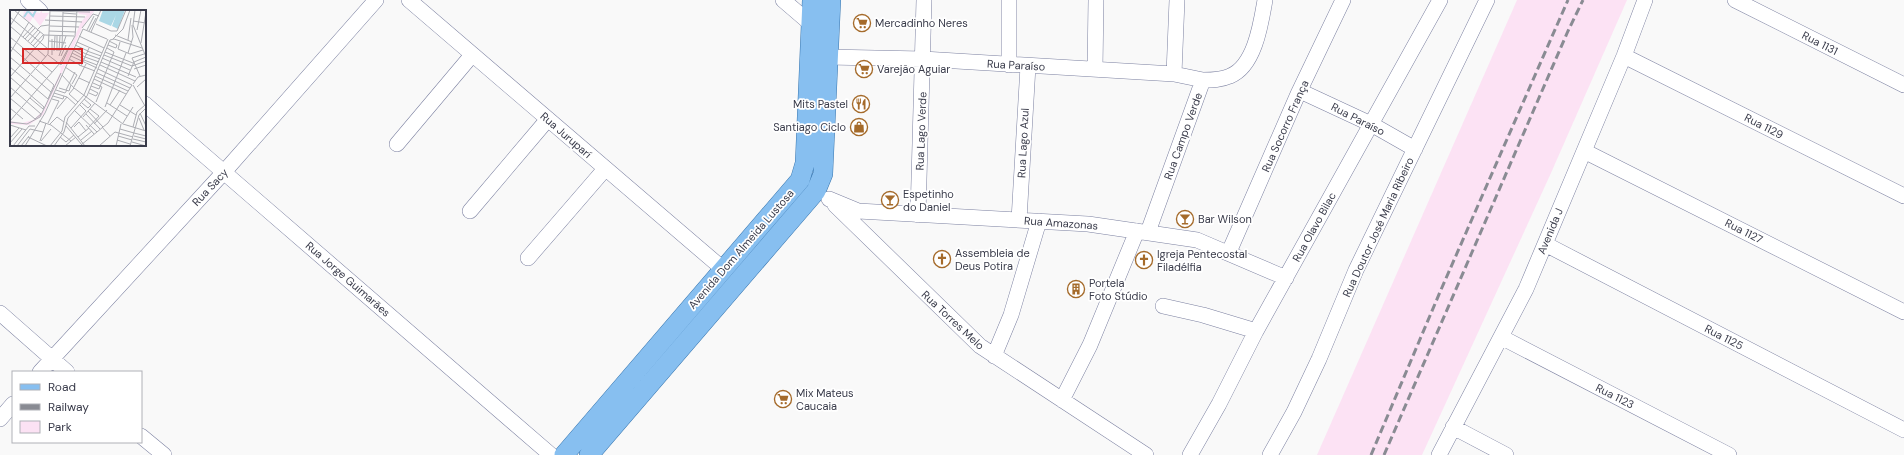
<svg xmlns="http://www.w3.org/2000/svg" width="1904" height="455" viewBox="0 0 1904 455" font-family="'DM Sans',sans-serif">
  <rect width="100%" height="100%" fill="#f9f9f9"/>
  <!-- green -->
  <path fill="#fce2f4" d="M 1517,0 L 1627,0 L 1551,173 L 1422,455 L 1317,455 Z"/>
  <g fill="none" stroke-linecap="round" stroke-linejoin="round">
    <!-- minor casing -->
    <g stroke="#7c81a1" stroke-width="16">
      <path id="minor" d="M 28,0 L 40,11
        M 409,0 L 723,269
        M 783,0 L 811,24
        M 1735,0 L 1904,85
        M 1624,56 L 1904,196
        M 828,57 L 923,59 L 1174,74 L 1203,80
        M 1009,65 L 1009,0
        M 1095,69 L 1096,0
        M 1174,74 L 1177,0
        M 1300,91 L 1371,124 L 1415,149
        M 145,104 L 551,455
        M 397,144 L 472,55
        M 1584,151 L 1904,312
        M 829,199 L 858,211 L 1088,224 L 1197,240 L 1286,278
        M 835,205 L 980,346 L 1146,455
        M 470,211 L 548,119
        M 918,215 L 924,0
        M 1019,220 L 1028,66
        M 1148,232 L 1203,80 C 1212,80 1221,80 1230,76 C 1255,66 1261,23 1265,0
        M 1545,244 L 1904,430
        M 1229,252 L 1298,94 L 1343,0
        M 528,258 L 605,169
        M 1163,306 L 1203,315 L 1256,331
        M 0,313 L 67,372
        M 1501,337 L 1729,455
        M 994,356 L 1011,315 L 1039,221
        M 40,372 L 224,172 L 376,0
        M 1062,400 L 1090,345 L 1137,231
        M 0,419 L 13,404
        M 1453,427 L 1506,455
        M 141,436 L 164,455
        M 1190,455 L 1219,404 L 1256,331 L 1440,0
        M 1270,455 L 1294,412 L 1319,359 L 1356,270 L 1487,0
        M 1439,455 L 1526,289 L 1624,56 L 1645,0"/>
    </g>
    <!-- major casing -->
    <g stroke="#3876af" stroke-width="20">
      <path id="major" d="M 564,455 L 800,180 L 805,163 L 812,0
        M 589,455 L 816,191 L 823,174 L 831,0"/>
    </g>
    <!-- minor -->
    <use href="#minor" stroke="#fff" stroke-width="15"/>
    <!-- major -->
    <use href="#major" stroke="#87bff0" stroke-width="19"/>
    <!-- rail -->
    <path stroke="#898b93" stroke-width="3" stroke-dasharray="8 4" stroke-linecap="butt" d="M 1371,455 L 1440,292 L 1568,0
      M 1384,455 L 1568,31 L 1583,0"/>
  </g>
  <!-- icons -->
  <defs>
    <g id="supermarket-ring" transform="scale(0.9)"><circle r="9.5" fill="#fff" stroke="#a56b2b" stroke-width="1.5"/><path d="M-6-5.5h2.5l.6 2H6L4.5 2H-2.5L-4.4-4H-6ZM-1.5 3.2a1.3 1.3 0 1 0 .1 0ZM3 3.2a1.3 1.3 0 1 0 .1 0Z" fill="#a56b2b"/></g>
    <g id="restaurant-ring" transform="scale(0.9)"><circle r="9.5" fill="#fff" stroke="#a56b2b" stroke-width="1.5"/><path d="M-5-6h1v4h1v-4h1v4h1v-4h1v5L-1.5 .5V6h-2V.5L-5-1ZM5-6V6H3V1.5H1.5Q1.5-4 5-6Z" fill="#a56b2b"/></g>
    <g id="shop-ring" transform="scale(0.9)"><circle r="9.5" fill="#fff" stroke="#a56b2b" stroke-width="1.5"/><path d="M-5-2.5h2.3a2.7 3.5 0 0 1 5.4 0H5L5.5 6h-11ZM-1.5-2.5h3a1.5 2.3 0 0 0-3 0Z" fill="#a56b2b"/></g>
    <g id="bar-ring" transform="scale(0.9)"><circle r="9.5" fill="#fff" stroke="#a56b2b" stroke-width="1.5"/><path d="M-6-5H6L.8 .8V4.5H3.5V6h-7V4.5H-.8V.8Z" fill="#a56b2b"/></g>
    <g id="church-ring" transform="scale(0.9)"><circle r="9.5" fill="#fff" stroke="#a56b2b" stroke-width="1.5"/><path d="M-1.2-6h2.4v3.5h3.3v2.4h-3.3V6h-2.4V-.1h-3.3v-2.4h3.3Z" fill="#a56b2b"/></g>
    <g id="building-ring" transform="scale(0.9)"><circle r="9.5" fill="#fff" stroke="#a56b2b" stroke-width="1.5"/><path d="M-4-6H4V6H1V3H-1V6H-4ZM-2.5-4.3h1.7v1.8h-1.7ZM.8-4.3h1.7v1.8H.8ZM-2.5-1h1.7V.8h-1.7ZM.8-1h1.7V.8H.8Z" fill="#a56b2b"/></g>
  </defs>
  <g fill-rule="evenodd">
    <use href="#supermarket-ring" x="862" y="23"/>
    <use href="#supermarket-ring" x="864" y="69"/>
    <use href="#restaurant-ring" x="861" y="104"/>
    <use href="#shop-ring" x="859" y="127"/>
    <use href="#bar-ring" x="890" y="200"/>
    <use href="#bar-ring" x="1185" y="219"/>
    <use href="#church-ring" x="942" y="259"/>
    <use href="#church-ring" x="1144" y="260"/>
    <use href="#building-ring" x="1076" y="289"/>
    <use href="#supermarket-ring" x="783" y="399"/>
  </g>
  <g text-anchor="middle" stroke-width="3.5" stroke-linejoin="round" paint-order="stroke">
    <!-- poi labels -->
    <g font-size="11" fill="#393b4a" stroke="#fff" text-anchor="start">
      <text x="875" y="27">Mercadinho Neres</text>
      <text x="877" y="73">Varejão Aguiar</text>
      <text x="848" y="108" text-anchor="end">Mits Pastel</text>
      <text x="846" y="131" text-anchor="end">Santiago Ciclo</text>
      <text x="903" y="198">Espetinho<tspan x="903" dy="13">do Daniel</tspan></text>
      <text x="1198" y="223">Bar Wilson</text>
      <text x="955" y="257">Assembleia de<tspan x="955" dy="13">Deus Potira</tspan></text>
      <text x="1157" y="258">Igreja Pentecostal<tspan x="1157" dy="13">Filadélfia</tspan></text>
      <text x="1089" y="287">Portela<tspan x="1089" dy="13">Foto Stúdio</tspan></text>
      <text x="796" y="397">Mix Mateus<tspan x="796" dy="13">Caucaia</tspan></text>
    </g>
    <!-- street labels -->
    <g font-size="11" fill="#393b4a" stroke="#fff">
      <text transform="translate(1820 43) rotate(27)" y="4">Rua 1131</text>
      <text transform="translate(1016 65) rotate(3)" y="4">Rua Paraíso</text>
      <text transform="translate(1358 119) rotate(27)" y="4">Rua Paraíso</text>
      <text transform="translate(1285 126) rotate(-66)" y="4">Rua Socorro França</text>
      <text transform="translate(1764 126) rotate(27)" y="4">Rua 1129</text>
      <text transform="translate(921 131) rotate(-88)" y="4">Rua Lago Verde</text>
      <text transform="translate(566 135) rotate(41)" y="4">Rua Juruparí</text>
      <text transform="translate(1183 136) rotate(-70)" y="4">Rua Campo Verde</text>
      <text transform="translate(1023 143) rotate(-87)" y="4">Rua Lago Azul</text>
      <text transform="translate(210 187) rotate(-47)" y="4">Rua Sacy</text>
      <text transform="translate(1061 223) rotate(4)" y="4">Rua Amazonas</text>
      <text transform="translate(1314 227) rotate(-61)" y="4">Rua Olavo Bilac</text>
      <text transform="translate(1378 227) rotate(-65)" y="4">Rua Doutor José Maria Ribeiro</text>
      <text transform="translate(1550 231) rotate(-67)" y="4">Avenida J</text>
      <text transform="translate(1744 231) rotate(27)" y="4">Rua 1127</text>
      <text transform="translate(741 249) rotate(-49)" y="4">Avenida Dom Almeida Lustosa</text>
      <text transform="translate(348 279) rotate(41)" y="4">Rua Jorge Guimarães</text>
      <text transform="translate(953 320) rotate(43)" y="4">Rua Torres Melo</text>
      <text transform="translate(1724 337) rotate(27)" y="4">Rua 1125</text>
      <text transform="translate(1615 396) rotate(27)" y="4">Rua 1123</text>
    </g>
  </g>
  <!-- overview -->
  <g transform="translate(10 10)">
    <rect width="136" height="136" fill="#f9f9f9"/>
    <path d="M 14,0 L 30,3 L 32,0 L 32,3 L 39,3 L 30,16 L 23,7 L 20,12 L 13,7 ZM 67,0 L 85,0 L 72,18 L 33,105 L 19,115 L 0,114 L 0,111 L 12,113 L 23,110 L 33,101 L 50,63 L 51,58 L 48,56 L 52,56 L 71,12 L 77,5 L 69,4 Z" fill="#fce2f4"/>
    <path d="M 93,0 L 115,0 L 108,19 L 102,16 L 106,5 L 101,16 L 89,11 Z" fill="#aad7e5"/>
    <path fill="none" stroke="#aad7e5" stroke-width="2" d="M 14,7 L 18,1 L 23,6 L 26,0"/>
    <path fill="none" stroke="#acadb3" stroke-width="1" d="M 4,0 L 34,25 L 64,26M 40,1 L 80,2M 53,3 L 66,4M 40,6 L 75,7M 0,7 L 38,39M 35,10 L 72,12M 123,11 L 136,13M 86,14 L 101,21 L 107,21 L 116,0M 0,16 L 36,47M 0,16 L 10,0M 40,16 L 69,17M 72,18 L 83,4 L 89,6M 73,19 L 97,29M 27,20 L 31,16 L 39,15M 77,20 L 84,6M 127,20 L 131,0M 39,21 L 66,22M 79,21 L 86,8M 81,22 L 91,0M 105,25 L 122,32M 69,26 L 94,38M 0,27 L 31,53M 13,27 L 23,16M 15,29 L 25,18M 103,29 L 113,19 L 120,0M 100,30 L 104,29 L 132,38M 118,30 L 121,8M 18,31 L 28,20M 39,31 L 56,33M 67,32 L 92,43M 110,32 L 108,39 L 120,44 L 133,40M 21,33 L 30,22M 131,33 L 136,2M 65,35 L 78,41M 98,35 L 106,38 L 107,35 L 99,31M 0,36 L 44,75 L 38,89 L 0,57M 23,36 L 33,25M 52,38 L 53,2M 64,38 L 76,44M 63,40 L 75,47M 44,41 L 45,26M 47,41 L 47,26M 49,41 L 50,26M 77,41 L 91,46M 95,42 L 123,53M 0,43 L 19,12M 62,43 L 74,49M 118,43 L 123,27 L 122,15M 76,44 L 90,49M 38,45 L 51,55 L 58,40M 42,45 L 42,29M 94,45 L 122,56M 49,46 L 56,26M 51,46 L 56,35M 61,46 L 87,58M 0,47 L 20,64M 75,47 L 89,52M 92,48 L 120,60M 122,48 L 130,66M 122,48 L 134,44M 59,49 L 70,55M 74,50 L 87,55M 91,52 L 126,67M 31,53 L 42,62M 69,55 L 85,61M 90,55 L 125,71M 71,56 L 79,38M 122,56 L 136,51M 55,57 L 67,65 L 62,74M 88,59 L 122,75M 88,59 L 100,30M 124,59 L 136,55M 87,63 L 120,78M 21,65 L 41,82M 52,65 L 64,78 L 113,114 L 136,121M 85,66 L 118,81M 118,66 L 124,52 L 136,47 L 123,15 L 125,0M 0,67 L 34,97 L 33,99 L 20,88M 0,67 L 33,29 L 34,25M 69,68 L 80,73M 84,69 L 116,84M 83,73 L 92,77 L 86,92M 123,74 L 128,67 L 136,65M 123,75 L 135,96M 81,76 L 89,79 L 104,42 L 97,38M 0,77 L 31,104 L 25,109 L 0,88M 64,77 L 76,54M 127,77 L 136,69M 49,78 L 59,81 L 61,75M 64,78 L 59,84 L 68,92M 46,80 L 55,83 L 57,80M 56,80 L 65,62M 44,83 L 57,87 L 66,95M 79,83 L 86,86 L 88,83 L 80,79M 43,86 L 53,89 L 54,86M 0,88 L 38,44 L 40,0M 72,93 L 78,98 L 81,95 L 74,89M 97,93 L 117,106M 100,95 L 110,80M 110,95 L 126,105M 95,97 L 116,43M 0,98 L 13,109M 47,99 L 57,87M 65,101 L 87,122M 78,101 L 93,117M 130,103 L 136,116M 76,104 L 90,119M 73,107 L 85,93M 129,108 L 134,120M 0,111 L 50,53 L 65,26 L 67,0M 29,111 L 41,115 L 61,131M 0,112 L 17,114 L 30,107 L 51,63M 56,112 L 75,136M 38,113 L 49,91 L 42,89M 113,113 L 123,97M 40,114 L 47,107 L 54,112M 84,114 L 97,100M 0,115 L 16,120M 76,115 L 84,124M 56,116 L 72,135M 64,117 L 69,112 L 76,121M 79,117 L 89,106 L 80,99M 92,117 L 100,126M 123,117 L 127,102 L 135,95M 61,118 L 76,101 L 70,95M 110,119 L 124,123M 105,122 L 123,127M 124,123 L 136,126M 108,126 L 122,130M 124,126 L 136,129M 18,127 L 37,136M 50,127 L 56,132 L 64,125M 68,127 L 79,118M 0,128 L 9,118M 123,129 L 136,132M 71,130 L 82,121M 107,130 L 120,134M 30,131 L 36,113M 31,131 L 41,119M 122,132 L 136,136M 0,133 L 12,119M 71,135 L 98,113 L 122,75M 3,136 L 19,116 L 25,116M 7,136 L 20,119 L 33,122M 11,136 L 19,126M 15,136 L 35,103 L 73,19M 40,136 L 52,121 L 55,107 L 74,85 L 98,29M 44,136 L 54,122 L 58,108 L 77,86 L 88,59M 55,136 L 66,127M 89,136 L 105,122M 106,136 L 111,114M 120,136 L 129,105 L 136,98"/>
    <path fill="#d62828" fill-opacity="0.15" stroke="#d62828" stroke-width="2" d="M 13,39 L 72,39 L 72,53 L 13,53 Z"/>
    <rect width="136" height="136" fill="none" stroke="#393b4a" stroke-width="2"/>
  </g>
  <!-- legend -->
  <rect x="12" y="371" width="130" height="72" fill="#ffffff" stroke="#b0b1b7"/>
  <rect x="20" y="384" width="20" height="6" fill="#87bff0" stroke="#b0b1b7"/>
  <text x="48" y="391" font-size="12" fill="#393b4a">Road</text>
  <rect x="20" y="404" width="20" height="6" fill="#898b93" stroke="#b0b1b7"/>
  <text x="48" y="411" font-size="12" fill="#393b4a">Railway</text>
  <rect x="20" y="421" width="20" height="12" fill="#fce2f4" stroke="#b0b1b7"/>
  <text x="48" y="431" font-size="12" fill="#393b4a">Park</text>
</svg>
